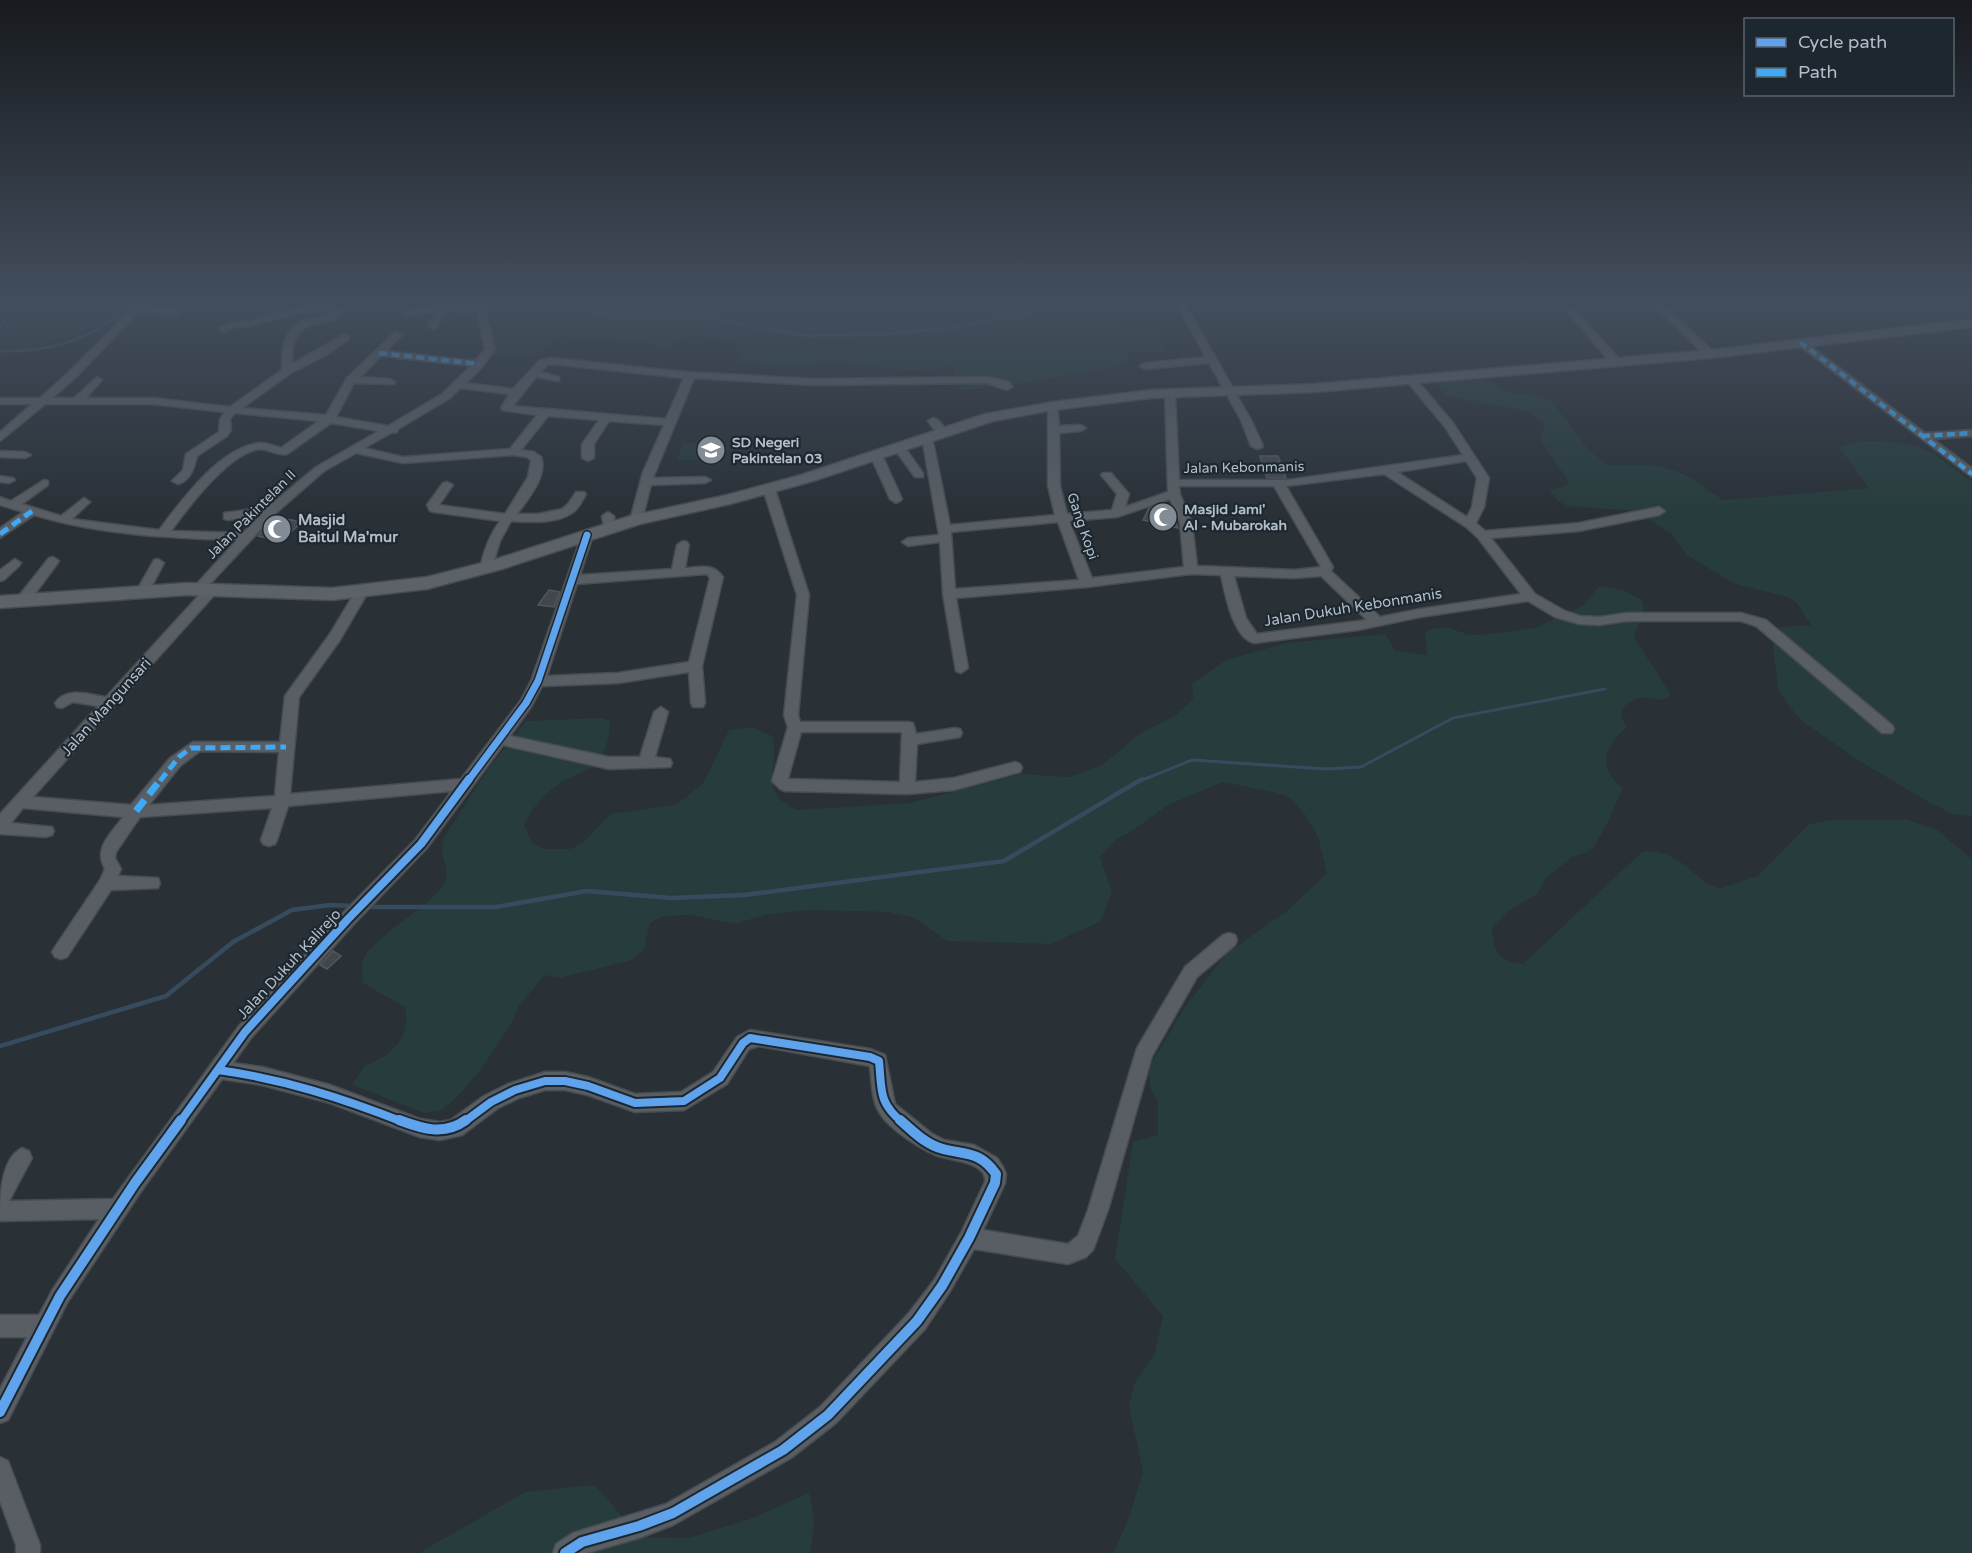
<svg xmlns="http://www.w3.org/2000/svg" width="1972" height="1553" viewBox="0 0 1972 1553" font-family="'Varela Round',sans-serif">
  <rect width="100%" height="100%" fill="#293036"/>
  <!-- green -->
  <path fill="#273c3c" d="M 0,300 L 137,300 L 76,337 L 22,350 L 0,346 L 0,335 L 10,316 L 0,314 Z
    M 489,300 L 1125,300 L 1117,301 L 1119,327 L 1158,328 L 1159,340 L 1165,351 L 1128,352 L 1127,364 C 1071,374 1016,387 960,390 L 953,367 L 912,370 L 843,364 L 776,366 L 741,363 L 735,341 L 691,335 L 665,349 L 644,341 L 559,336 L 531,359 L 488,355 Z
    M 1480,380 L 1489,382 L 1511,393 L 1539,396 L 1554,404 L 1587,448 L 1607,465 C 1635,464 1664,463 1689,477 C 1702,484 1711,494 1724,500 L 1869,488 L 1839,447 C 1855,437 1909,441 1926,450 C 1942,458 1957,472 1972,482 L 1972,816 L 1955,815 L 1925,800 L 1861,762 L 1803,722 L 1788,705 L 1778,688 L 1773,646 L 1779,627 L 1811,625 L 1797,603 L 1788,597 L 1736,584 L 1726,579 L 1687,555 L 1672,534 L 1635,511 L 1568,506 L 1558,501 L 1549,490 L 1563,487 L 1569,482 L 1539,438 L 1544,430 L 1545,422 L 1525,410 L 1478,403 L 1444,394 L 1435,382 Z
    M 683,443 L 709,443 L 703,460 L 677,460 Z
    M 1599,586 L 1622,590 L 1642,600 L 1644,608 L 1634,637 L 1671,695 L 1662,700 C 1645,696 1633,696 1622,709 L 1621,717 L 1626,727 C 1605,747 1596,768 1623,788 L 1609,820 L 1594,847 L 1585,853 L 1573,856 L 1557,869 L 1548,876 L 1537,894 L 1508,911 L 1492,927 C 1493,950 1498,962 1523,964 L 1642,852 C 1680,848 1688,876 1719,889 L 1758,876 L 1809,824 L 1831,820 L 1908,820 L 1937,830 L 1972,859 L 1972,1553 L 1114,1553 L 1130,1514 L 1143,1472 L 1129,1406 L 1134,1384 L 1155,1353 L 1163,1316 L 1115,1259 L 1133,1142 L 1158,1135 L 1158,1101 L 1150,1088 L 1149,1074 L 1152,1062 L 1184,1008 L 1226,954 L 1287,911 L 1327,873 L 1318,837 L 1306,816 L 1290,798 L 1278,793 L 1223,782 L 1168,805 L 1129,833 L 1118,838 L 1100,857 L 1112,892 L 1101,921 L 1051,944 L 947,941 L 915,918 L 889,912 L 810,910 L 765,915 L 735,924 L 691,915 L 663,916 L 650,923 L 644,949 L 632,960 L 559,978 L 545,975 L 518,1007 L 511,1024 L 480,1071 L 456,1098 L 441,1110 L 425,1113 L 352,1085 L 365,1065 C 391,1058 412,1035 405,1007 L 363,983 C 363,977 361,966 363,960 C 373,936 423,912 441,888 C 456,867 435,861 445,836 L 488,769 L 526,721 L 601,718 L 610,721 C 610,737 605,759 591,768 C 584,772 576,774 569,778 C 551,787 531,807 524,826 L 533,844 L 543,849 L 570,849 L 583,843 L 610,814 L 673,805 L 684,799 L 704,782 L 729,730 L 752,727 L 772,736 C 782,770 754,789 797,810 L 910,803 L 1021,774 L 1069,777 L 1102,765 L 1141,733 L 1174,716 L 1193,700 L 1192,684 L 1226,660 L 1286,643 L 1385,634 L 1396,651 L 1427,655 L 1425,634 L 1430,629 L 1447,627 L 1469,635 L 1481,635 L 1535,628 L 1583,606 Z
    M 595,1485 L 640,1537 L 689,1538 L 753,1518 L 809,1493 C 815,1515 815,1531 809,1553 L 419,1553 L 525,1492 Z"/>
  <g fill="none" stroke-linecap="round" stroke-linejoin="round">
    <!-- stream-far1 -->
    <path stroke="#374b5e" stroke-width="3" d="M 527,300 L 613,316 L 712,319 L 806,336 L 887,334 L 950,328 L 1099,300
      M 0,315 L 5,321 L 0,328
      M 0,351 C 34,352 68,346 98,329 C 110,322 120,311 133,306 C 166,294 205,305 239,300
      M 1140,781 L 1192,760 L 1326,769 L 1361,767 L 1453,718 L 1605,689"/>
    <!-- stream -->
    <path stroke="#374b5e" stroke-width="4.5" d="M 367,907 L 496,907 L 587,891 L 671,898 L 744,895 L 1004,861 L 1142,779
      M 0,1046 L 166,996 L 233,942 L 292,910 L 330,905 L 354,906"/>
  </g>
  <!-- building -->
  <path fill="#41474c" stroke="#51585d" stroke-width="1.5" d="M 1260,456 L 1278,456 L 1286,478 L 1267,478 Z
    M 1154,507 L 1173,512 L 1178,528 L 1143,520 L 1149,508 Z
    M 275,517 L 302,522 L 281,541 L 258,536 Z
    M 549,590 L 560,592 L 554,607 L 538,605 Z
    M 333,951 L 341,956 L 327,969 L 320,965 Z"/>
  <g fill="none" stroke-linecap="round" stroke-linejoin="round">
    <!-- minor casing -->
    <g stroke="#474c51" stroke-width="3">
      <path id="minor" d="M 140,300 L 149,300 L 144,306 L 176,309 L 181,312 L 176,315 L 140,311 L 76,377 L 52,398 L 74,398 L 97,377 L 102,380 L 86,398 L 153,398 L 230,407 L 282,370 C 282,347 283,326 309,319 C 317,317 326,316 332,313 L 321,311 L 292,314 L 247,327 L 236,326 L 224,332 L 219,329 L 221,327 C 233,320 235,323 247,321 C 274,317 318,293 344,311 L 337,319 C 305,326 291,326 292,364 L 343,335 L 349,335 L 349,339 L 326,355 L 291,373 L 242,408 L 326,415 L 347,378 L 395,332 L 403,334 L 386,351 L 475,361 L 485,349 L 477,312 L 446,311 L 436,328 L 433,329 L 428,326 L 437,311 L 406,316 L 401,313 L 435,305 L 478,306 L 480,300 L 489,300 L 486,313 L 495,349 L 483,366 L 466,383 L 513,389 L 540,360 L 552,358 L 685,372 L 814,379 L 987,377 L 1009,382 L 1012,387 L 1007,390 L 987,383 L 814,385 L 694,378 L 653,478 L 705,477 L 711,480 L 705,483 L 651,485 L 642,520 L 636,524 L 630,520 L 643,472 L 664,425 L 609,421 L 594,444 L 594,458 L 588,461 L 582,458 L 582,444 L 599,420 L 548,416 L 521,450 L 534,452 L 541,457 C 548,476 528,499 517,514 L 538,514 L 562,509 L 568,504 L 576,492 L 584,492 L 586,494 C 582,501 579,509 572,513 C 556,524 530,522 511,521 L 500,541 L 492,568 L 486,572 L 480,568 C 484,550 489,536 500,521 L 434,512 L 430,511 L 427,505 L 443,483 L 447,482 L 453,485 L 439,505 L 505,514 L 528,477 L 531,460 L 527,457 L 513,455 L 403,463 L 356,453 L 324,471 L 276,513 L 207,587 L 216,587 L 217,590 L 216,593 L 33,797 L 131,805 L 170,758 L 193,742 L 280,742 L 285,696 L 330,634 L 357,589 L 362,588 L 368,592 L 340,640 L 299,697 L 290,794 L 461,779 L 521,700 L 531,681 L 583,532 L 591,532 L 593,535 L 580,575 L 672,569 L 677,545 L 683,541 L 687,542 L 689,545 L 685,568 C 701,567 713,563 723,577 L 702,666 L 705,703 L 703,707 L 693,707 L 691,703 L 689,672 L 618,683 L 542,686 L 531,707 L 510,736 L 609,757 L 640,757 L 654,712 L 661,707 L 668,712 L 655,757 L 670,759 L 672,763 L 670,767 L 609,769 L 503,745 L 427,848 L 354,924 L 251,1038 L 233,1063 L 262,1067 L 330,1085 L 420,1119 L 440,1122 L 451,1120 L 484,1096 L 508,1084 L 545,1072 L 565,1072 L 588,1077 L 635,1094 L 681,1092 L 713,1072 L 737,1037 L 750,1030 L 870,1049 L 885,1055 L 895,1104 L 931,1133 L 944,1140 L 974,1145 L 997,1158 L 1003,1167 L 1006,1174 L 1005,1183 L 983,1230 L 1068,1244 L 1078,1236 L 1088,1210 L 1137,1048 L 1185,967 L 1223,935 L 1229,933 L 1235,935 L 1237,940 L 1235,945 L 1197,977 L 1152,1056 L 1108,1210 L 1093,1250 L 1086,1257 L 1068,1264 L 974,1249 L 949,1293 L 925,1329 L 836,1423 L 791,1458 L 673,1525 L 639,1538 L 587,1553 L 553,1553 L 556,1544 L 573,1533 L 666,1504 L 775,1442 L 820,1407 L 909,1313 L 935,1279 L 962,1231 L 985,1182 C 988,1160 946,1161 933,1154 C 918,1147 890,1129 881,1115 C 871,1101 872,1082 870,1066 L 759,1046 L 749,1049 L 727,1084 L 684,1110 L 635,1112 L 588,1095 L 565,1090 L 545,1090 L 519,1098 L 498,1108 L 462,1135 L 440,1140 L 420,1137 L 330,1103 L 262,1085 L 222,1079 L 142,1190 L 67,1303 L 8,1420 L 0,1423 L 0,1389 L 27,1337 L 0,1337 L 0,1315 L 39,1315 L 53,1289 L 99,1219 L 0,1221 C 0,1198 0,1159 22,1148 L 29,1151 L 32,1158 L 9,1201 L 113,1199 L 239,1026 L 342,914 L 415,840 L 452,791 L 288,806 L 277,840 L 275,844 L 269,846 L 263,844 L 261,840 L 272,808 L 140,817 L 116,852 L 115,858 L 121,869 L 118,876 L 158,878 L 160,883 L 158,888 L 111,890 L 67,957 L 61,959 L 55,957 L 52,952 L 55,947 L 100,880 L 105,869 C 93,848 111,834 123,817 L 23,808 L 11,823 L 52,827 L 54,831 L 52,835 L 46,837 L 0,834 L 0,814 L 98,706 L 73,702 L 62,708 L 57,707 L 55,703 C 67,686 89,695 106,697 L 202,592 L 193,592 L 192,589 L 237,540 C 168,538 100,535 34,515 L 0,538 L 0,528 L 23,512 L 0,505 L 0,497 L 11,501 L 44,480 L 48,481 L 48,485 L 22,504 L 61,516 L 84,498 L 90,502 L 72,519 L 159,530 C 182,500 219,448 259,443 C 266,442 274,446 281,448 L 319,421 L 235,413 L 230,419 L 231,430 L 227,436 L 197,456 C 194,468 191,480 178,484 L 172,481 L 183,470 L 186,454 L 219,432 L 220,419 L 225,412 L 153,404 L 45,404 L 0,441 L 0,432 L 32,404 L 0,404 L 0,398 L 40,398 L 68,373 ZM 381,356 L 471,366 L 442,394 L 388,426 L 336,417 L 354,383 L 394,384 L 395,382 L 390,379 L 360,377 ZM 552,364 L 684,378 L 666,419 L 513,406 L 536,377 L 559,381 L 559,377 L 540,372 L 547,365 ZM 460,388 L 509,394 L 501,408 L 502,410 L 537,415 L 510,449 L 403,457 L 364,448 L 391,433 L 397,432 L 398,429 L 450,398 ZM 331,423 L 379,431 L 316,467 L 268,507 L 224,513 L 224,519 L 228,520 L 261,515 L 243,533 L 171,531 C 188,508 229,452 260,449 C 269,449 277,456 287,454 ZM 707,574 L 710,578 L 689,662 L 618,673 L 547,676 L 577,584 ZM 200,751 L 279,752 L 275,796 L 149,805 L 180,766 Z
        M 1174,300 L 1183,300 L 1251,420 L 1263,446 L 1261,448 L 1257,449 L 1251,446 L 1241,420 L 1209,363 L 1145,369 L 1140,366 L 1145,363 L 1206,357 Z
        M 1649,300 L 1658,300 L 1714,352 L 1714,356 L 1706,356 Z
        M 1569,310 L 1575,310 L 1620,360 L 1620,364 L 1612,364 L 1569,314 Z
        M 1797,340 L 1803,340 L 1925,433 L 1972,430 L 1972,436 L 1933,439 L 1972,468 L 1972,477 L 1797,344 Z
        M 1411,377 L 1415,378 L 1453,423 L 1489,478 L 1484,507 L 1476,523 L 1485,531 L 1579,523 L 1659,507 L 1665,511 L 1659,515 L 1579,531 L 1491,538 L 1535,594 L 1565,611 L 1580,616 L 1599,617 L 1627,613 L 1741,613 L 1766,620 L 1892,725 L 1894,729 L 1892,733 L 1882,733 L 1756,626 L 1741,621 L 1627,621 L 1599,625 L 1579,624 L 1555,617 L 1528,601 L 1420,617 L 1358,630 L 1254,643 C 1233,638 1225,594 1221,575 L 1191,574 L 1087,587 L 956,598 L 968,668 L 961,673 L 956,671 L 943,594 L 940,542 L 908,546 L 902,542 L 908,538 L 939,535 L 922,437 L 923,435 L 927,434 L 932,437 L 950,525 L 1055,515 L 1048,486 L 1048,406 L 1053,403 L 1057,404 L 1059,426 L 1081,425 L 1086,428 L 1081,431 L 1059,433 L 1060,486 L 1067,514 L 1112,510 L 1117,494 L 1101,475 L 1103,473 L 1111,473 L 1129,494 L 1125,507 L 1168,492 L 1165,394 L 1170,391 L 1175,394 L 1179,480 L 1288,480 L 1463,455 L 1445,427 L 1406,380 ZM 1466,461 L 1477,478 L 1472,507 L 1467,517 L 1397,472 ZM 1384,474 L 1466,527 L 1478,538 L 1521,594 L 1420,609 L 1380,617 L 1331,571 L 1333,567 L 1286,486 ZM 1179,486 L 1274,486 L 1321,567 L 1295,570 L 1197,566 L 1192,523 L 1180,494 ZM 1170,499 L 1180,523 L 1184,567 L 1092,578 L 1069,521 L 1117,517 ZM 1058,522 L 1079,580 L 955,589 L 951,532 ZM 1234,576 L 1295,578 L 1321,576 L 1367,620 L 1257,634 L 1246,618 Z
        M 933,418 C 939,419 948,430 946,435 L 938,435 L 928,421 Z
        M 899,444 L 903,445 L 923,473 L 923,477 L 915,477 L 893,447 Z
        M 0,451 L 25,452 L 31,455 L 25,458 L 0,457 Z
        M 876,452 L 882,455 L 902,499 L 900,501 L 896,503 L 890,499 L 870,455 Z
        M 0,476 L 13,478 L 15,480 L 9,483 L 0,482 Z
        M 769,486 L 775,489 L 809,595 L 798,715 L 800,722 L 908,722 L 913,723 L 916,734 L 955,728 L 960,729 L 962,733 L 960,737 L 917,744 L 915,782 L 954,778 L 1015,762 L 1020,764 L 1022,768 L 1020,772 L 954,790 L 907,794 L 785,791 L 780,789 L 772,781 L 788,727 L 784,715 L 797,595 L 763,489 ZM 801,732 L 902,732 L 900,782 L 788,779 Z
        M 608,512 L 614,516 L 616,528 L 610,532 L 604,528 L 602,516 Z
        M 53,557 L 59,561 L 57,564 L 28,603 L 18,603 L 17,600 L 18,597 L 49,558 Z
        M 15,559 L 21,563 L 19,566 L 4,580 L 0,581 L 0,570 Z
        M 158,559 L 164,563 L 147,595 L 142,596 L 137,595 L 136,592 L 154,560 Z
        M 0,1457 L 8,1461 L 40,1545 L 40,1553 L 16,1553 L 16,1545 L 0,1501 Z"/>
    </g>
    <!-- secondary casing -->
    <g stroke="#474c51" stroke-width="3">
      <path id="secondary" d="M 1972,319 L 1972,327 L 1710,358 L 1315,392 L 1151,398 L 1053,410 L 993,421 L 813,481 L 730,504 L 640,524 L 502,569 L 427,589 L 332,600 L 187,595 L 0,608 L 0,596 L 187,583 L 332,588 L 427,577 L 490,561 L 630,516 L 727,495 L 801,475 L 985,414 L 1053,402 L 1151,390 L 1315,384 L 1710,350 Z"/>
    </g>
    <!-- minor -->
    <use href="#minor" fill="#585e63" fill-rule="evenodd"/>
    <!-- secondary -->
    <use href="#secondary" fill="#5d6268" fill-rule="evenodd"/>
    <!-- quiet-far2 -->
    <path stroke="#3fa9f5" stroke-width="4.5" stroke-dasharray="8 4.5" stroke-linecap="butt" d="M 1800,342 L 1972,474
      M 379,353 L 479,364
      M 1922,436 L 1972,433"/>
    <!-- quiet-far1 -->
    <path stroke="#3fa9f5" stroke-width="5" stroke-dasharray="10 5" stroke-linecap="butt" d="M 0,534 L 32,511
      M 160,781 L 179,757 L 191,748 L 286,747"/>
    <!-- quiet -->
    <path stroke="#3fa9f5" stroke-width="7" stroke-dasharray="14 7" stroke-linecap="butt" d="M 136,811 L 161,779"/>
    <!-- cycleway-far2 casing -->
    <g stroke="#1d2730" stroke-width="10">
      <path id="cycleway-far2" d="M 468,781 L 526,703 L 538,681 L 587,535"/>
    </g>
    <!-- cycleway-far1 casing -->
    <g stroke="#1d2730" stroke-width="12">
      <path id="cycleway-far1" d="M 218,1070 C 283,1079 342,1098 403,1122
        M 180,1122 L 245,1032 L 348,919 L 421,844 L 469,779
        M 464,1122 L 491,1102 L 515,1090 L 545,1081 L 565,1081 L 588,1086 L 635,1103 L 684,1101 L 720,1078 L 743,1043 L 750,1038 L 870,1057 L 879,1061 C 882,1090 878,1102 902,1122"/>
    </g>
    <!-- cycleway casing -->
    <g stroke="#1d2730" stroke-width="14">
      <path id="cycleway" d="M 399,1120 C 423,1129 444,1136 466,1120
        M 0,1412 L 60,1296 L 135,1183 L 181,1120
        M 565,1553 L 582,1542 L 639,1526 L 673,1513 L 783,1450 L 828,1415 L 917,1321 L 942,1286 L 969,1238 L 995,1183 L 996,1174 C 980,1151 966,1155 943,1149 C 926,1145 913,1131 900,1120"/>
    </g>
    <!-- cycleway-far2 -->
    <use href="#cycleway-far2" stroke="#60a3ed" stroke-width="7"/>
    <!-- cycleway-far1 -->
    <use href="#cycleway-far1" stroke="#60a3ed" stroke-width="8"/>
    <!-- cycleway -->
    <use href="#cycleway" stroke="#60a3ed" stroke-width="10"/>
  </g>
  <!-- sky -->
  <linearGradient id="sky" x2="0" y2="1"><stop stop-color="#171a1e"/><stop offset="0.58" stop-color="#434e5d"/><stop offset="1" stop-color="#434e5d" stop-opacity="0"/></linearGradient>
  <rect width="1972" height="517" fill="url(#sky)"/>
  <!-- icons -->
  <defs>
    <g id="school-disc" transform="scale(1.5)"><circle r="9.5" fill="#838c94" stroke="#1d2730"/><path d="M0-5L7-2L0 1L-7-2ZM-4 1L0 2.5L4 1V4Q0 6-4 4Z" fill="#fff"/></g>
    <g id="mosque-disc" transform="scale(1.5)"><circle r="9.5" fill="#838c94" stroke="#1d2730"/><path d="M3.5-4.9A6 6 0 1 0 3.5 4.9A5 5 0 1 1 3.5-4.9Z" fill="#fff"/></g>
  </defs>
  <g fill-rule="evenodd">
    <use href="#school-disc" x="711" y="450"/>
    <use href="#mosque-disc" x="1163" y="517"/>
    <use href="#mosque-disc" x="277" y="529"/>
  </g>
  <g text-anchor="middle" stroke-width="4.5" stroke-linejoin="round" paint-order="stroke">
    <!-- far-poi labels -->
    <g font-size="14" font-weight="bold" fill="#b3bdc7" stroke="#1d2730" text-anchor="start">
      <text x="732" y="447">SD Negeri<tspan x="732" dy="16">Pakintelan 03</tspan></text>
      <text x="1184" y="514">Masjid Jami'<tspan x="1184" dy="16">Al - Mubarokah</tspan></text>
    </g>
    <!-- far-street labels -->
    <g font-size="14" fill="#b3bdc7" stroke="#1d2730">
      <text transform="translate(1244 467) rotate(-1)" y="5">Jalan Kebonmanis</text>
      <text transform="translate(251 514) rotate(-45)" y="5">Jalan Pakintelan II</text>
      <text transform="translate(1083 526) rotate(71)" y="5">Gang Kopi</text>
    </g>
    <!-- poi labels -->
    <g font-size="15" font-weight="bold" fill="#b3bdc7" stroke="#1d2730" text-anchor="start">
      <text x="298" y="525">Masjid<tspan x="298" dy="17">Baitul Ma'mur</tspan></text>
    </g>
    <!-- street labels -->
    <g font-size="15" fill="#b3bdc7" stroke="#1d2730">
      <text transform="translate(1353 607) rotate(-9)" y="5">Jalan Dukuh Kebonmanis</text>
      <text transform="translate(106 707) rotate(-48)" y="5">Jalan Mangunsari</text>
      <text transform="translate(289 964) rotate(-47)" y="5">Jalan Dukuh Kalirejo</text>
    </g>
  </g>
  <!-- legend -->
  <rect x="1744" y="18" width="210" height="78" fill="#1d2730" stroke="#59636c" stroke-width="1.5"/>
  <rect x="1756" y="38" width="30" height="9" fill="#60a3ed" stroke="#59636c" stroke-width="1.5"/>
  <text x="1798" y="48" font-size="18" fill="#b3bdc7">Cycle path</text>
  <rect x="1756" y="68" width="30" height="9" fill="#3fa9f5" stroke="#59636c" stroke-width="1.5"/>
  <text x="1798" y="78" font-size="18" fill="#b3bdc7">Path</text>
</svg>
